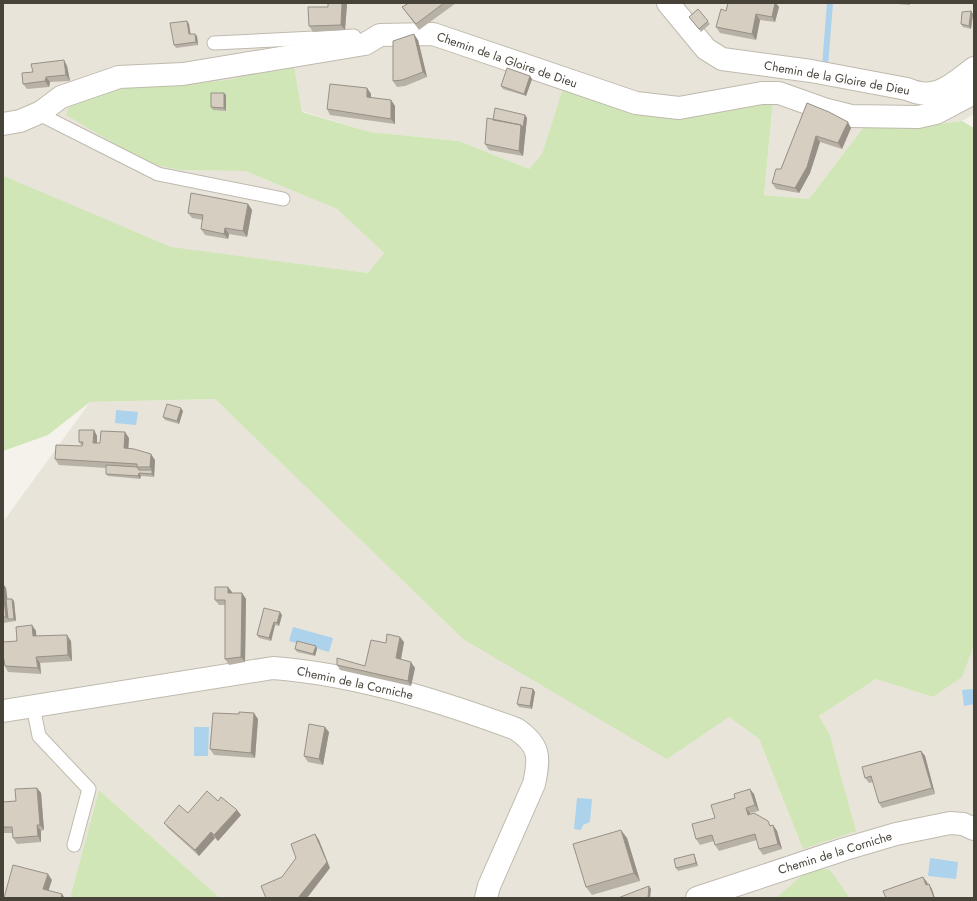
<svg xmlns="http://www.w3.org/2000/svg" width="977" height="901" viewBox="0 0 977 901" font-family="Jost,sans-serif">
  <rect width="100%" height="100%" fill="#f5f2eb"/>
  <!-- residential -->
  <path fill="#e8e4da" d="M 3,3 L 974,3 L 974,114 L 962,121 L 930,125 L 866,124 L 809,199 L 764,195 L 773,102 L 695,114 L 563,88 L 542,154 L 529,169 L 459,141 L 370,132 L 302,111 L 294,65 L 227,80 L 199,83 L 152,84 L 180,170 L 245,171 L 337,209 L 384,253 L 368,273 L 171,248 L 4,176 Z
    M 215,399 L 463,639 L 729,717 L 759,739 L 803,849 L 829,733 L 819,716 L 876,679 L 933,697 L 974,645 L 974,898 L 220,898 L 99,790 L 70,898 L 3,898 L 3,522 L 90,402 Z"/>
  <!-- green -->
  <path fill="#d0e6b7" d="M 294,65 L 302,112 L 370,132 L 459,141 L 529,169 L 542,154 L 563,88 L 648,113 L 773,101 L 764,195 L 809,199 L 866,124 L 930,125 L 962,121 L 974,128 L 974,645 L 962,677 L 933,697 L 876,679 L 819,716 L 829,733 L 856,831 L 803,849 L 759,739 L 729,717 L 667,759 L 463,639 L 215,399 L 90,402 L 48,435 L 3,451 L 3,132 L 4,176 L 171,247 L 368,273 L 384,253 L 337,209 L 245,171 L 180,170 L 147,163 L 66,115 L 72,96 L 127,86 L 199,83 L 227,80 Z
    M 99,790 L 220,898 L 70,898 Z
    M 811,868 L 830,870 L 850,898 L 776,898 Z"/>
  <!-- water -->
  <path fill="#acd2ec" d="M 116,410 L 138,412 L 136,425 L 115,423 Z
    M 293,627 L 333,638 L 329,652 L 289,641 Z
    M 974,689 L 974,704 L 964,706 L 962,690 Z
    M 194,727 L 209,727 L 208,756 L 194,756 Z
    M 577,798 L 592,799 L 590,822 L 583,825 L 581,830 L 574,829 Z
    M 930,858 L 958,862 L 956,879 L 928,876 Z"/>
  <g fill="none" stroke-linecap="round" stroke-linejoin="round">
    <!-- stream -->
    <path stroke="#acd2ec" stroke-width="6" d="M 825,66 L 830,3"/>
    <!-- lane casing -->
    <g stroke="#c0baae" stroke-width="15">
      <path id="lane" d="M 214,43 L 354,36
        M 41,112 L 45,117 L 158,174 L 283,199
        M 33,706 L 39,736 L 89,789 L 74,845"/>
    </g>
    <!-- street casing -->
    <g stroke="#c0baae" stroke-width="24">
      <path id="street" d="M 668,3 L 706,49 L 722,59 L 811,71 L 907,89 C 936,102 951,85 974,68
        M 3,124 L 20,121 L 41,112 L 61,97 L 119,77 L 183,74 L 365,44 L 380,35 L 433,34 L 636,103 L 679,108 L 762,93 L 779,93 L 827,110 L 851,116 L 918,117 L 936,113 L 974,93
        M 3,711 L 273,668 C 355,674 440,701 516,729 C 540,745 540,757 534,784 L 489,886 L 486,898
        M 697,898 L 845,849 L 896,834 L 950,823 L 963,824 L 974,829"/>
    </g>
    <!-- lane -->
    <use href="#lane" stroke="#fff" stroke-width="13"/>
    <!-- street -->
    <use href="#street" stroke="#fff" stroke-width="22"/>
  </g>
  <!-- wall -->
  <path fill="#b8b1a6" d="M 409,3 L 456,3 L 419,30 L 402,7 Z
    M 728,3 L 776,3 L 779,7 L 775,22 L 760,20 L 756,40 L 720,33 L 716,27 L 726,11 Z
    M 884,3 L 910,3 L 910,5 Z
    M 347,4 L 345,30 L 313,32 L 309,26 Z
    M 698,9 L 710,24 L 701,32 L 689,17 Z
    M 971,11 L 973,14 L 971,29 L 963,27 L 961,24 Z
    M 187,21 L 189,24 L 190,34 L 197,36 L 198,45 L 176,48 L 174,45 Z
    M 418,40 L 427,77 L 405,86 L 397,87 L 393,81 Z
    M 64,60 L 67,66 L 70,81 L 50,82 L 49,87 L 27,89 L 23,84 L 33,72 Z
    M 530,76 L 532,79 L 526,96 L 503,89 L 501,86 Z
    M 367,88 L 371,94 L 371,98 L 391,100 L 395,106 L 395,124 L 330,115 L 327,109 Z
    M 226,95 L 226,111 L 213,110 L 211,107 Z
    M 807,103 L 851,128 L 842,149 L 820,142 L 810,173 L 799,193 L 776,189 L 772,183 L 781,169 Z
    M 525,115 L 527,118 L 523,156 L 489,150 L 485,144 L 493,120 Z
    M 248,204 L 252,210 L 247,237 L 229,234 L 228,239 L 205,235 L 201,229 L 203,220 L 192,218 L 188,213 Z
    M 183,411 L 179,424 L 165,420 L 163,417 Z
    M 94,430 L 97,436 L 97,443 L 100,443 L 129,438 L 128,448 L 155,460 L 154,477 L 141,476 L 140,479 L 108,476 L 106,474 L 106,468 L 59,465 L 55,459 L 82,446 L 79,442 Z
    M 3,584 L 6,588 L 7,599 L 12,599 L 14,601 L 16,621 L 3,623 Z
    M 232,592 L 232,593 L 242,593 L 246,599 L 245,662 L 229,665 L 225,659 L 225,605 L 219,605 L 215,600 Z
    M 282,615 L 279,626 L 275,625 L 271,641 L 259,638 L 257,635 Z
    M 32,625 L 36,631 L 36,636 L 71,641 L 72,661 L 40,663 L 41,674 L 8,672 L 5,666 L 17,641 Z
    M 404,642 L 401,660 L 415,668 L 411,686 L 340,670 L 337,665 L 365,666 L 386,643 Z
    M 295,649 L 317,649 L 315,656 L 297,652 Z
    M 533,689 L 535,692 L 532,709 L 519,707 L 517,704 Z
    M 258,719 L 255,758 L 214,755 L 210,749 Z
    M 329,732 L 323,765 L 308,762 L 304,756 Z
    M 921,751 L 925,756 L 935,794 L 882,808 L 879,803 L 873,782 L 869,783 L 865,778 Z
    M 37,788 L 41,793 L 44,830 L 41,831 L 41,842 L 17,844 L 13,838 L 12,833 L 3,833 L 3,800 L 4,802 L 16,801 Z
    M 754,794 L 759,811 L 750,813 L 750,815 L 772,826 L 773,825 L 777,831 L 782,849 L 763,855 L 759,849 L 757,840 L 719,851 L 715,845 L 714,841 L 700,845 L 696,839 L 715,818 Z
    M 218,801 L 241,815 L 218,841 L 215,838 L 199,856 L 168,828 L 164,823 Z
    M 627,838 L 640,881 L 592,895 L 586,887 Z
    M 694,854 L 698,866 L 678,871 L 676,868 Z"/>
  <!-- shaded-wall -->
  <path fill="#969087" d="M 342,3 L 346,3 L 347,4 L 345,30 L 341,25 Z
    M 775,3 L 776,3 L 779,7 L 775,22 L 772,17 Z
    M 971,11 L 973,14 L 971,29 L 969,26 Z
    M 756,14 L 760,20 L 756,40 L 752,34 Z
    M 187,21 L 189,24 L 191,37 L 189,34 Z
    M 195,34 L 197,36 L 198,45 L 196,42 Z
    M 414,34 L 418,40 L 427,77 L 423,72 Z
    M 64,60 L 67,66 L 70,81 L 66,75 Z
    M 530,76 L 532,79 L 526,96 L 524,94 Z
    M 46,77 L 50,82 L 49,87 L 45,81 Z
    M 367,88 L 371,94 L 371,103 L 367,97 Z
    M 224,93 L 226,95 L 226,111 L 224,108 Z
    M 391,100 L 395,106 L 395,124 L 391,119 Z
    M 525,115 L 527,118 L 523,156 L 519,151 L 521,125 Z
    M 848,122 L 851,128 L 842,149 L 838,143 Z
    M 816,136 L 820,142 L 810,173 L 799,193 L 795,188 Z
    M 248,204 L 252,210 L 247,237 L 243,231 Z
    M 225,228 L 229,234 L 228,239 L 224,234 Z
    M 181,408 L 183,411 L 179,424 L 177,421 Z
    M 94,430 L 97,436 L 97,448 L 93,443 Z
    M 125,432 L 129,438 L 128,454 L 124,448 Z
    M 151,454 L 155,460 L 154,477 L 152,474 L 152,470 L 150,467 Z
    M 139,473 L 141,476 L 140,479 L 138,476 Z
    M 3,584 L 6,588 L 10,619 L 8,619 L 6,617 L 3,590 Z
    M 228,587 L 232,592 L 232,598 L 228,593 Z
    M 242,593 L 246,599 L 245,662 L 241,657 Z
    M 12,599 L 14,601 L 16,621 L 14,619 Z
    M 280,612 L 282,615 L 279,626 L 277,623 Z
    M 274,622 L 275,625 L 271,641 L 269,638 Z
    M 32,625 L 36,631 L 37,642 L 33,636 Z
    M 67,635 L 71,641 L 72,661 L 68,655 Z
    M 400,637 L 404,642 L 400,664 L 396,658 Z
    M 316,646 L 317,649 L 315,656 L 313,654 Z
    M 36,657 L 40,663 L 41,674 L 38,668 Z
    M 411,662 L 415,668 L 411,686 L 408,681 Z
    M 533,689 L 535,692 L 532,709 L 530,706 Z
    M 254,713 L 258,719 L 255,758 L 251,753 Z
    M 325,727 L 329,732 L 323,765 L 319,759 Z
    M 921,751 L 925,756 L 935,794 L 932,788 Z
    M 37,788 L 41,793 L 44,830 L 40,825 Z
    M 750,789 L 754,794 L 759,811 L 755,805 Z
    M 746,808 L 750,813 L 752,821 L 748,815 Z
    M 237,810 L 241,815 L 218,841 L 214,835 Z
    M 37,825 L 41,831 L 41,842 L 38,836 Z
    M 773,825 L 777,831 L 782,849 L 778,844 Z
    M 621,830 L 627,838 L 640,881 L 634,873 Z
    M 211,832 L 215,838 L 199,856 L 195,850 Z
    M 315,834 L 319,840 L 330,868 L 307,898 L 298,898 Z
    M 694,854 L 698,866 L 696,863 Z
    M 48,874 L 52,880 L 47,895 L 43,889 Z
    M 923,877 L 927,882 L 930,890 L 926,885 Z
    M 929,884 L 932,889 L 935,898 L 934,898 Z
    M 649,886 L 651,889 L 650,898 L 648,898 Z
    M 62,894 L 65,898 L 61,898 Z"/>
  <!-- building -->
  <path fill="#d6cec1" stroke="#969087" d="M 328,3 L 342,3 L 341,25 L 309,26 L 308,7 L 328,7 Z
    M 409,3 L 444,3 L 416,24 L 402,7 Z
    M 728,3 L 775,3 L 772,17 L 756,14 L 752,34 L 716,27 L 721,9 L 726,11 Z
    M 698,9 L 708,21 L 699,29 L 689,17 Z
    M 971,11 L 969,26 L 961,24 L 962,12 Z
    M 187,21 L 189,34 L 195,34 L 196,42 L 174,45 L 170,23 Z
    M 414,34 L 423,72 L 402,80 L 393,81 L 393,41 Z
    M 64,60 L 66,75 L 46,77 L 45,81 L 23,84 L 22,73 L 33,72 L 31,64 Z
    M 507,68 L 530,76 L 524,94 L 501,86 Z
    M 330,84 L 367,88 L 367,97 L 391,100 L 391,119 L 327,109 Z
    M 211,93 L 224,93 L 224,108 L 211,107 Z
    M 807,103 L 829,112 L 848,122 L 838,143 L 816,136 L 807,167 L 795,188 L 772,183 L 776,169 L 781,169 Z
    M 495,108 L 525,115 L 523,127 L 521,125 L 493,120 Z
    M 487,118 L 521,125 L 519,151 L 485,144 Z
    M 191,193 L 248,204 L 243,231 L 225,228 L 224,234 L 201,229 L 203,215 L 188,213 Z
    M 167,404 L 181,408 L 177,421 L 163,417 Z
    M 79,430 L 94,430 L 93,443 L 100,443 L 101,431 L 125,432 L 124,448 L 134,449 L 151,454 L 150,467 L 137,467 L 137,464 L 55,459 L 56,445 L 82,446 L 83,442 L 79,442 Z
    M 106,465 L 137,467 L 139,470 L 152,470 L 152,474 L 139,473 L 138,476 L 106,474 Z
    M 215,587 L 228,587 L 228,593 L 242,593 L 241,657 L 225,659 L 225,600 L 215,600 Z
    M 3,590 L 6,617 L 3,617 Z
    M 6,599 L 12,599 L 14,619 L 8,619 Z
    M 264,608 L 280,612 L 277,623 L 274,622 L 269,638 L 257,635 Z
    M 32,625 L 33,636 L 67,635 L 68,655 L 36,657 L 38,668 L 5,666 L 3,655 L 3,642 L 17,641 L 16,627 Z
    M 387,634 L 400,637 L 396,658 L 411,662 L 408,681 L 337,665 L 337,658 L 365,666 L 371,640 L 386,643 Z
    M 297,641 L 316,646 L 313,654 L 295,649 Z
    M 521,687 L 533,689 L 530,706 L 517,704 Z
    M 239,712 L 254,713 L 251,753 L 210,749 L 213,713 L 239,714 Z
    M 309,724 L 325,727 L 319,759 L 304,756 Z
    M 921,751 L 932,788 L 879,803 L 871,776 L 865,778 L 862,767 Z
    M 37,788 L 40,825 L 37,825 L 38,836 L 13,838 L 12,827 L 3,827 L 3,802 L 16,801 L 15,789 Z
    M 750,789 L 755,805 L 746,808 L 748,815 L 754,813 L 768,821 L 770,826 L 773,825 L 778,844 L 759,849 L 755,834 L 715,845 L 712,835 L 696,839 L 692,824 L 715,818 L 711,805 L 735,798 L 734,794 Z
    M 207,791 L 218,801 L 221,797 L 237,810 L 214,835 L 211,832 L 195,850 L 164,823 L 179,805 L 188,813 Z
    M 621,830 L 634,873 L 586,887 L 573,844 Z
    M 315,834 L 327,862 L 298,898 L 266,898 L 261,886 L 282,877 L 296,858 L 291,844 Z
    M 694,854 L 696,863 L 676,868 L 674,859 Z
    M 13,865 L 48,874 L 43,889 L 62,894 L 61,898 L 4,898 Z
    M 923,877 L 926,885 L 929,884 L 934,898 L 886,898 L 883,891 Z
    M 649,886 L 648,898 L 618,898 Z"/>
  <g text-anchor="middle" stroke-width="3" stroke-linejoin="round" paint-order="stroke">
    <!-- street labels -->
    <g font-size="12" fill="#484339" stroke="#fff">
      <text transform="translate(507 60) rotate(19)" y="4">Chemin de la Gloire de Dieu</text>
      <text transform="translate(837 78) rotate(10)" y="4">Chemin de la Gloire de Dieu</text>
      <text transform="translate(355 683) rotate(12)" y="4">Chemin de la Corniche</text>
      <text transform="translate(835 853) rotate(-17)" y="4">Chemin de la Corniche</text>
    </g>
  </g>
  <!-- border -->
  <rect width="977" height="901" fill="none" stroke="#484339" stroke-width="8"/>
</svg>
